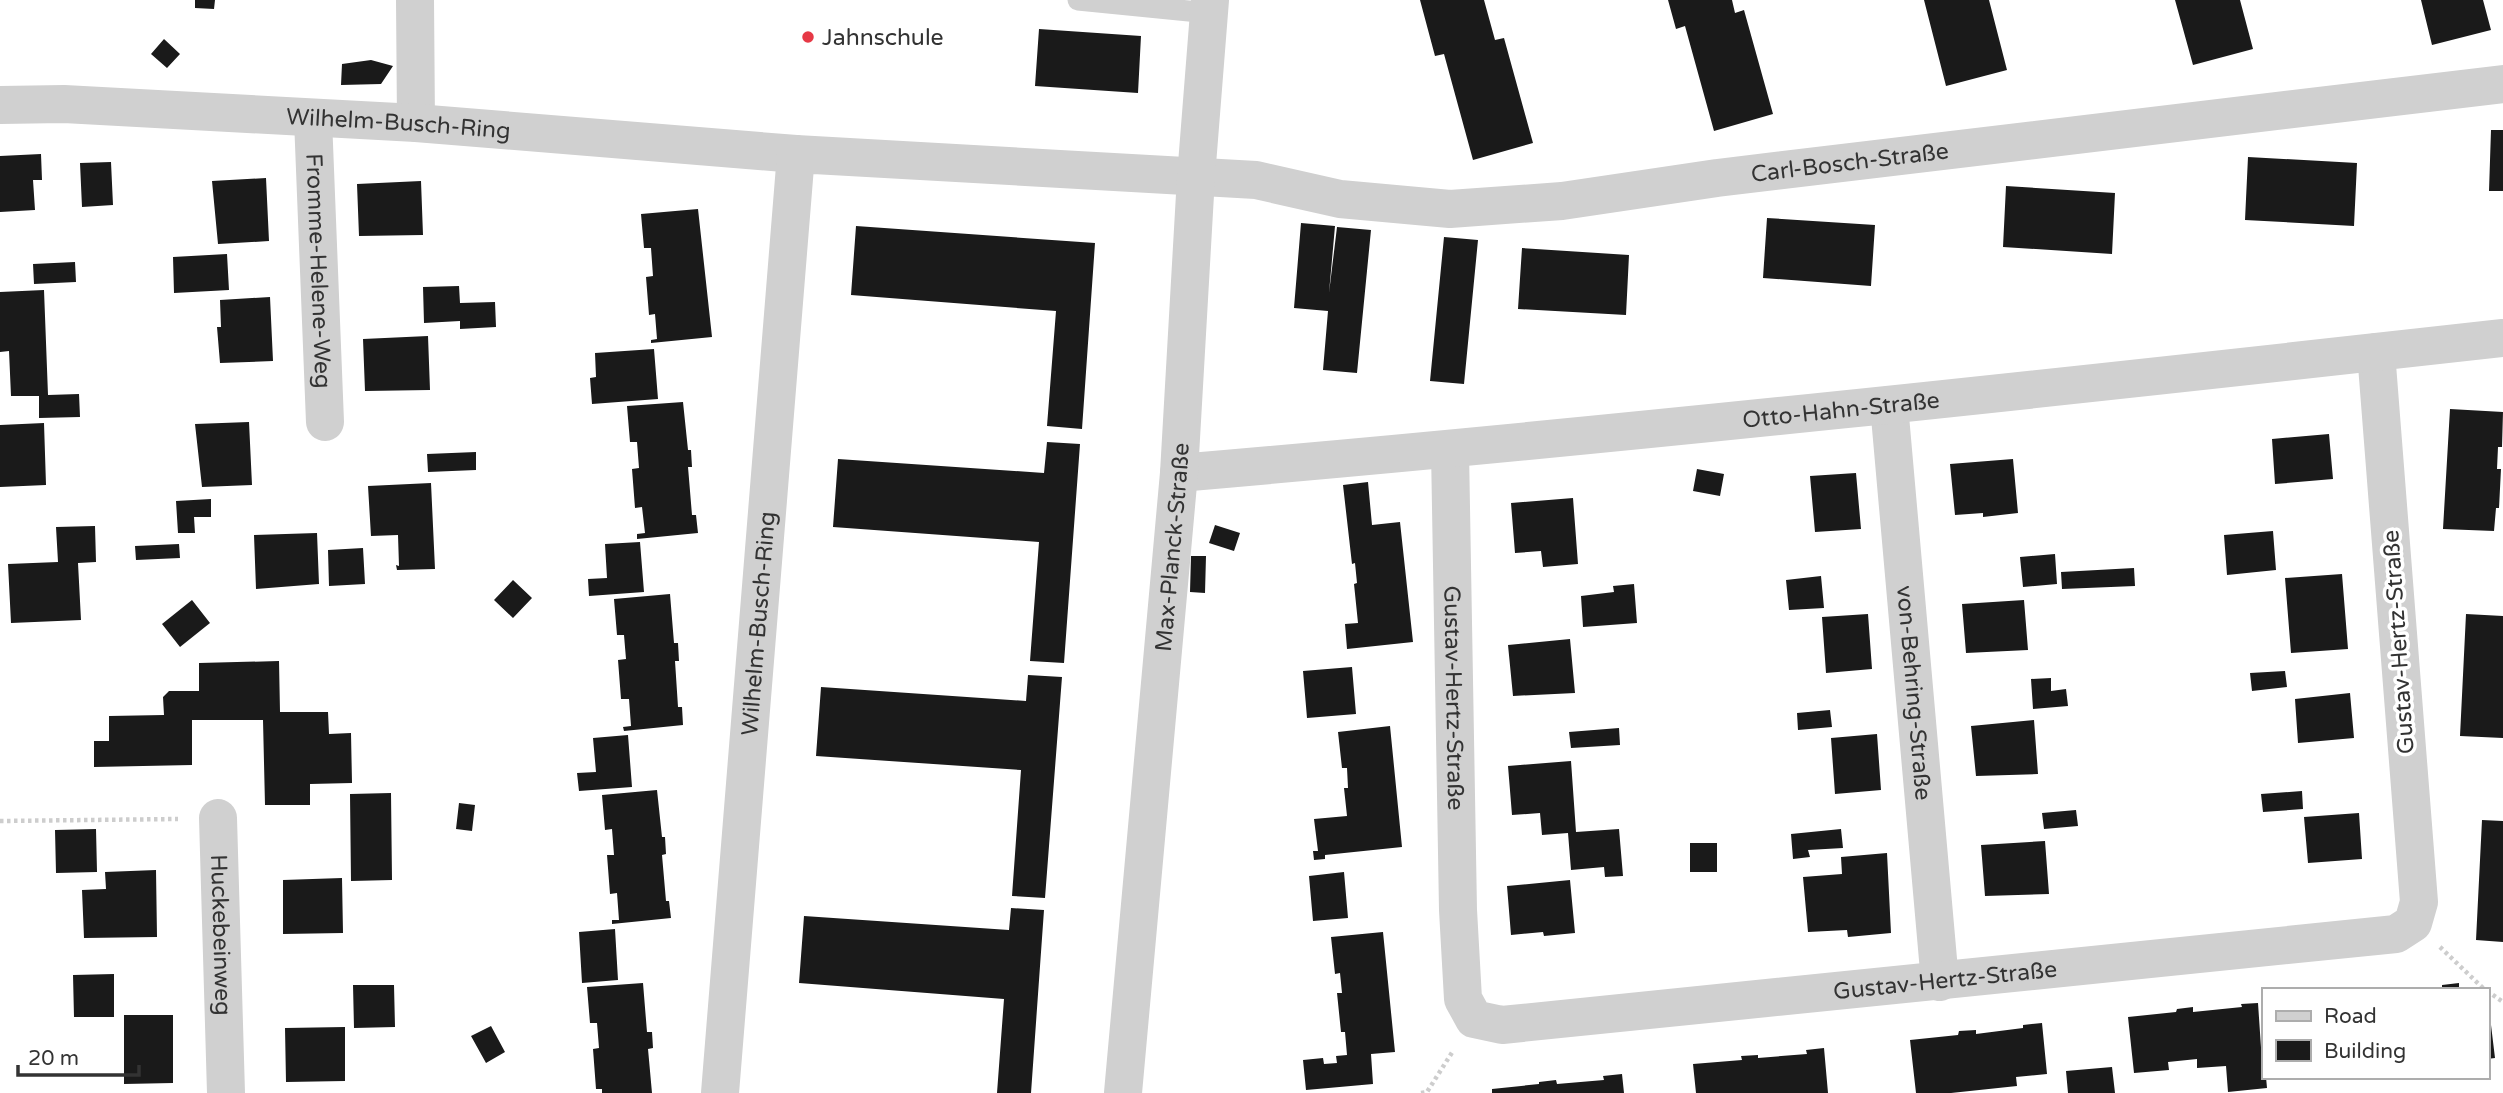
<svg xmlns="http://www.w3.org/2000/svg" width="2503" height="1093" viewBox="0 0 2503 1093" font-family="'Varela Round',sans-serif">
  <rect width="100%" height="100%" fill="#fff"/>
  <!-- building -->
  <path fill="#1a1a1a" d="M 195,0 L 215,0 L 214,9 L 195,8 Z
    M 1420,0 L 1484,0 L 1495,40 L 1504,38 L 1533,143 L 1473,160 L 1444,54 L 1435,56 Z
    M 1668,0 L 1732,0 L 1735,13 L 1744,10 L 1773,114 L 1714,131 L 1685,26 L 1676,29 Z
    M 1924,0 L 1989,0 L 2007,70 L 1946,86 Z
    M 2175,0 L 2240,0 L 2253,49 L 2193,65 Z
    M 2421,0 L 2483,0 L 2491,30 L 2432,45 Z
    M 1039,29 L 1141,36 L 1138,93 L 1035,86 Z
    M 164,39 L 180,54 L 167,68 L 151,54 Z
    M 371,60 L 393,66 L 381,84 L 341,85 L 342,64 Z
    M 2491,130 L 2503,130 L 2503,191 L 2489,191 Z
    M 41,154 L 42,180 L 33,180 L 35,210 L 0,212 L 0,156 Z
    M 2248,157 L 2357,163 L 2354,226 L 2245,220 Z
    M 111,162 L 113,205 L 82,207 L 80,163 Z
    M 266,178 L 269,241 L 218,244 L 212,181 Z
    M 421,181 L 423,235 L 359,236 L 357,184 Z
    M 2006,186 L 2115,193 L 2112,254 L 2003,247 Z
    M 698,209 L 712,337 L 651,343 L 651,340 L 657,339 L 655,314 L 649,315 L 646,277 L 653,276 L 651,248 L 644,248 L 641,214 Z
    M 1767,218 L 1875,225 L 1871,286 L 1763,278 Z
    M 1301,223 L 1335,226 L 1329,293 L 1337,227 L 1371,230 L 1357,373 L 1323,370 L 1328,311 L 1294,308 Z
    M 856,226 L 1095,243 L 1082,429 L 1047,426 L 1056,311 L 851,295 Z
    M 1444,237 L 1478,240 L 1464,384 L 1430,381 Z
    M 1522,248 L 1629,255 L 1626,315 L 1518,309 Z
    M 227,254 L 229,290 L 174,293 L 173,257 Z
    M 75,262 L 76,282 L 34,284 L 33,264 Z
    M 459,286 L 460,303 L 495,302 L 496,327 L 460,329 L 460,321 L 424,323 L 423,287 Z
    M 44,290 L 48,395 L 79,394 L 80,417 L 39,418 L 39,396 L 11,396 L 9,351 L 0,352 L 0,292 Z
    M 270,297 L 273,361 L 220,363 L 217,327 L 221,327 L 220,300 Z
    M 428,336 L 430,390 L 365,391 L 363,339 Z
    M 654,349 L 658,399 L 592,404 L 590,378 L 596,377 L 595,353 Z
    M 683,402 L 688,450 L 691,450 L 692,467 L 688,467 L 692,515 L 696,515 L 698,533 L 637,539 L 637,534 L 645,533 L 642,507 L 635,508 L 632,469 L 639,468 L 637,442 L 630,442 L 627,406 Z
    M 2450,409 L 2503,412 L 2502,447 L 2498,447 L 2497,469 L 2501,469 L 2499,508 L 2496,508 L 2494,531 L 2443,529 Z
    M 249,422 L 252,485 L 202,487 L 195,424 Z
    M 44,423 L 46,485 L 0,487 L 0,425 Z
    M 2329,434 L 2333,479 L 2275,484 L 2272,439 Z
    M 1047,442 L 1080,444 L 1064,663 L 1030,661 L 1039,542 L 833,527 L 838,459 L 1044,473 Z
    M 476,452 L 476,470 L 428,472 L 427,454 Z
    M 2013,459 L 2018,513 L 1983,517 L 1983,513 L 1955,515 L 1950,464 Z
    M 1697,469 L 1724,474 L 1720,496 L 1693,491 Z
    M 1856,473 L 1861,529 L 1815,532 L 1810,476 Z
    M 1368,482 L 1372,525 L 1400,522 L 1413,642 L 1347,649 L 1345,624 L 1358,623 L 1354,584 L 1357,583 L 1355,563 L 1352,564 L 1343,485 Z
    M 431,483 L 435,569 L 397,570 L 396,565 L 399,566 L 398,535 L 371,536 L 368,486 Z
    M 1573,498 L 1578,564 L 1543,567 L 1541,551 L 1515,553 L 1511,503 Z
    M 211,499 L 211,517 L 194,517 L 195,533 L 178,533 L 176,501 Z
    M 1215,525 L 1240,533 L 1234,551 L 1209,543 Z
    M 95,526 L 96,562 L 78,563 L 81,620 L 11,623 L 8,564 L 58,562 L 56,527 Z
    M 2273,531 L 2276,570 L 2227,575 L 2224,535 Z
    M 317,533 L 319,584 L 256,589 L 254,535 Z
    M 640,542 L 644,592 L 589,596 L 588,579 L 607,578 L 605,544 Z
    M 179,544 L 180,558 L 136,560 L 135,546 Z
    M 363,548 L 365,584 L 329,586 L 328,550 Z
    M 2055,554 L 2057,584 L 2023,587 L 2020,557 Z
    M 1191,556 L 1206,556 L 1205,593 L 1190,592 Z
    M 2134,568 L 2135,586 L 2062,589 L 2061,572 Z
    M 2342,574 L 2348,649 L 2291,653 L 2285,578 Z
    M 1821,576 L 1824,608 L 1789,610 L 1786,580 Z
    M 513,580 L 532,598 L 513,618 L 494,600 Z
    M 1634,584 L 1637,623 L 1583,627 L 1581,596 L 1614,592 L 1613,586 Z
    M 670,594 L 674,643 L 678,643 L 679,661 L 675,661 L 678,707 L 682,707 L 683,725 L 624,731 L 623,727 L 631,726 L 629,699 L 621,699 L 618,660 L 626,659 L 624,635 L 617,635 L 614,599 Z
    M 192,600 L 210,623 L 180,647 L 162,624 Z
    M 2024,600 L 2028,650 L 1966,653 L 1962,604 Z
    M 1868,614 L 1872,669 L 1826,673 L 1822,617 Z
    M 2466,614 L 2503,616 L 2503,738 L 2460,736 Z
    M 1570,639 L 1575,693 L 1513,696 L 1508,645 Z
    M 279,661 L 280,712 L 328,712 L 329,734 L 351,733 L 352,783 L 310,784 L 310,805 L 265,805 L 263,720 L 192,720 L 192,765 L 94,767 L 94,741 L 109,741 L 109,716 L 164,715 L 163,697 L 169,691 L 199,691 L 199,663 Z
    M 1352,667 L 1356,714 L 1307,718 L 1303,671 Z
    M 2285,671 L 2287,687 L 2252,691 L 2250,673 Z
    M 1028,675 L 1062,677 L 1045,898 L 1012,896 L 1021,770 L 816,756 L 821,687 L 1026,701 Z
    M 2051,678 L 2051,691 L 2066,689 L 2068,706 L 2033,709 L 2031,679 Z
    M 2350,693 L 2354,738 L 2298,743 L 2295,699 Z
    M 1830,710 L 1832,727 L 1798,730 L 1797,713 Z
    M 2034,720 L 2038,774 L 1976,776 L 1971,726 Z
    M 1390,726 L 1402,847 L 1325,855 L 1325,859 L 1314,860 L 1313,851 L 1318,851 L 1314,819 L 1347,816 L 1344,788 L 1348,788 L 1347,768 L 1342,768 L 1338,732 Z
    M 1619,728 L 1620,745 L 1571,748 L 1569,732 Z
    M 1877,734 L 1881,790 L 1835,794 L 1831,738 Z
    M 628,735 L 632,787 L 579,791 L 577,773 L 596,772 L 593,738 Z
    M 1571,761 L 1576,832 L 1619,829 L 1623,876 L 1605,877 L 1604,867 L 1571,870 L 1568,833 L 1542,835 L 1540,813 L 1512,815 L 1508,766 Z
    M 657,790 L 662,837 L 665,837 L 666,854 L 662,855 L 666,901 L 669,901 L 671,918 L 612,924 L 612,920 L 619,920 L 617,893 L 610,894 L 607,855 L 614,855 L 612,829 L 605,830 L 602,795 Z
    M 2302,791 L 2303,809 L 2263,812 L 2261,794 Z
    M 391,793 L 392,880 L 351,881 L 350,794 Z
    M 459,803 L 475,805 L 472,831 L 456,829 Z
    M 2076,810 L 2078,826 L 2044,829 L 2042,813 Z
    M 2359,813 L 2362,859 L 2308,863 L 2304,817 Z
    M 2482,820 L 2503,821 L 2503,942 L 2476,940 Z
    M 96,829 L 97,872 L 56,873 L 55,830 Z
    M 1841,829 L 1843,848 L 1808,850 L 1810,857 L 1793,859 L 1791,834 Z
    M 2045,841 L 2049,894 L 1985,896 L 1981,845 Z
    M 1690,843 L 1717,843 L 1717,872 L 1690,872 Z
    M 1887,853 L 1891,933 L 1848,937 L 1847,930 L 1808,932 L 1803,877 L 1842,874 L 1841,857 Z
    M 156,870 L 157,937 L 84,938 L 82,890 L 106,889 L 105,872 Z
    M 1344,872 L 1348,918 L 1313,921 L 1309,876 Z
    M 342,878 L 343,933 L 283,934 L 283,880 Z
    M 1570,880 L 1575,933 L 1544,936 L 1543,932 L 1511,935 L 1507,886 Z
    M 1011,908 L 1044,910 L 1031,1093 L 997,1093 L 1004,999 L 799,983 L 804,916 L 1009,930 Z
    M 615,929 L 618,980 L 582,983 L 579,932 Z
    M 1383,932 L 1395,1052 L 1371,1054 L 1373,1084 L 1306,1090 L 1303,1060 L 1323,1058 L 1324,1064 L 1337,1063 L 1336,1056 L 1347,1055 L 1345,1032 L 1341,1032 L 1337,993 L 1342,993 L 1340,973 L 1335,974 L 1331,937 Z
    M 114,974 L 114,1017 L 74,1017 L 73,975 Z
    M 643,983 L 647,1032 L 652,1032 L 653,1048 L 648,1049 L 652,1093 L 602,1093 L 602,1089 L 596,1089 L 593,1049 L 599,1048 L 597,1023 L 590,1023 L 587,987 Z
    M 2459,983 L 2459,990 L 2442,990 L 2442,985 Z
    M 353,985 L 394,985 L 395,1027 L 354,1028 Z
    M 2258,1003 L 2263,1077 L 2266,1077 L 2267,1088 L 2228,1092 L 2226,1066 L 2197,1068 L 2197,1059 L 2168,1062 L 2169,1070 L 2134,1073 L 2128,1017 L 2176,1012 L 2177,1009 L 2193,1007 L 2193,1012 L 2242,1007 L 2241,1004 Z
    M 124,1015 L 173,1015 L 173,1083 L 124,1084 Z
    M 2042,1023 L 2047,1074 L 2016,1077 L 2017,1086 L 1951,1093 L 1916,1093 L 1910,1040 L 1958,1035 L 1959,1031 L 1976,1030 L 1976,1034 L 2023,1028 L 2023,1025 Z
    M 2491,1025 L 2495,1058 L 2487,1059 L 2487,1026 Z
    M 491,1026 L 505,1052 L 486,1063 L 471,1036 Z
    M 345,1027 L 345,1081 L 286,1082 L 285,1028 Z
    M 1824,1048 L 1828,1093 L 1696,1093 L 1693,1064 L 1742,1060 L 1741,1056 L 1758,1055 L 1758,1058 L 1807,1054 L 1806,1050 Z
    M 2112,1067 L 2115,1093 L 2068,1093 L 2066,1071 Z
    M 1622,1074 L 1624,1093 L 1492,1093 L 1492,1089 L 1539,1084 L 1539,1082 L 1556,1080 L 1557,1084 L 1604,1080 L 1603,1076 Z"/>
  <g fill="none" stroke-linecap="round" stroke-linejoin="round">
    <!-- path -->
    <path stroke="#cdcdcd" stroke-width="4.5" stroke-dasharray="3.5 3.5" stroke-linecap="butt" d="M 0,821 L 178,819
      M 2440,947 L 2485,990
      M 2487,991 L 2503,1002
      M 1421,1093 L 1427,1092 L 1453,1051"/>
    <!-- lane -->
    <path stroke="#d0d0d0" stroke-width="21" d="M 1078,0 L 1209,13"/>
    <!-- street -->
    <g stroke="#d0d0d0" stroke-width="38">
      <path d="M 415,0 L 416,123"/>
      <path id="s1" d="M 0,105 L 64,104 L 416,123 L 796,154"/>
      <path id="s2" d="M 313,119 L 325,422"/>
      <path id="s3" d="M 1889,405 L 1940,982"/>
      <path id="s4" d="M 1450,450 L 1458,910 L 1463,999 L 1474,1019 L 1502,1025 L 2396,934 L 2413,923 L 2419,902 L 2376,352"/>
      <path id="s5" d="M 1179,473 C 1621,435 2062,387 2503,338"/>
      <path id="s6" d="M 218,818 L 226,1093"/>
      <path id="s7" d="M 720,1093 L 796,154 L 1256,180 L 1340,199 L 1450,209 L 1562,201 L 1717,178 L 2503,84"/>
      <path id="s8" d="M 1123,1093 L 1179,473 L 1196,177 L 1210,0"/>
    </g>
  </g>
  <!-- markers -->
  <circle fill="#e63946" stroke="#fff" stroke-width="2.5" cx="808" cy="37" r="7"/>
  <g text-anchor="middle" stroke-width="7" stroke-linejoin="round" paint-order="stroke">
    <!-- poi labels -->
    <g font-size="23" fill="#333" stroke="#fff" text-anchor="start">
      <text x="822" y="45">Jahnschule</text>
    </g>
    <!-- street labels -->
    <g font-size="23" fill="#333" stroke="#fff">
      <text dy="8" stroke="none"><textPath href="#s1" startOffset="399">Wilhelm-Busch-Ring</textPath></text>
      <text dy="8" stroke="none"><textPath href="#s7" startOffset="2002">Carl-Bosch-Straße</textPath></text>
      <text dy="8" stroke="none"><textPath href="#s2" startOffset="152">Fromme-Helene-Weg</textPath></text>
      <text dy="8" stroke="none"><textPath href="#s5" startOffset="665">Otto-Hahn-Straße</textPath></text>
      <text dy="8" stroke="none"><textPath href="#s8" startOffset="548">Max-Planck-Straße</textPath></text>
      <text dy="8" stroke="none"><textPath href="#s7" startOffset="471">Wilhelm-Busch-Ring</textPath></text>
      <text transform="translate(2398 642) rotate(-94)" y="8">Gustav-Hertz-Straße</text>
      <text dy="8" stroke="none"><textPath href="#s3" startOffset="289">von-Behring-Straße</textPath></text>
      <text dy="8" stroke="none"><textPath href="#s4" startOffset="248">Gustav-Hertz-Straße</textPath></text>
      <text dy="8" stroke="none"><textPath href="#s6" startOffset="117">Huckebeinweg</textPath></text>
      <text dy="8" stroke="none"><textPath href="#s4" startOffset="1046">Gustav-Hertz-Straße</textPath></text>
    </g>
  </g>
  <!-- legend -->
  <rect x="2262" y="988" width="228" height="91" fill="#ffffff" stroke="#adadad" stroke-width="2"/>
  <rect x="2276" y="1011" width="35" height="10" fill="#d0d0d0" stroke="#adadad" stroke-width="2"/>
  <text x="2324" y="1023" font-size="21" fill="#333333">Road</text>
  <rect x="2276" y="1040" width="35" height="21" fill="#1a1a1a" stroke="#adadad" stroke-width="2"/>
  <text x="2324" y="1058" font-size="21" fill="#333333">Building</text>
  <!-- scale -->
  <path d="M18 1065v10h121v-10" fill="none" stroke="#333333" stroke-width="3.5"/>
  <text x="28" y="1065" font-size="21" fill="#333333" stroke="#ffffff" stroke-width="5" paint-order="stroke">20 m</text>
</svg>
